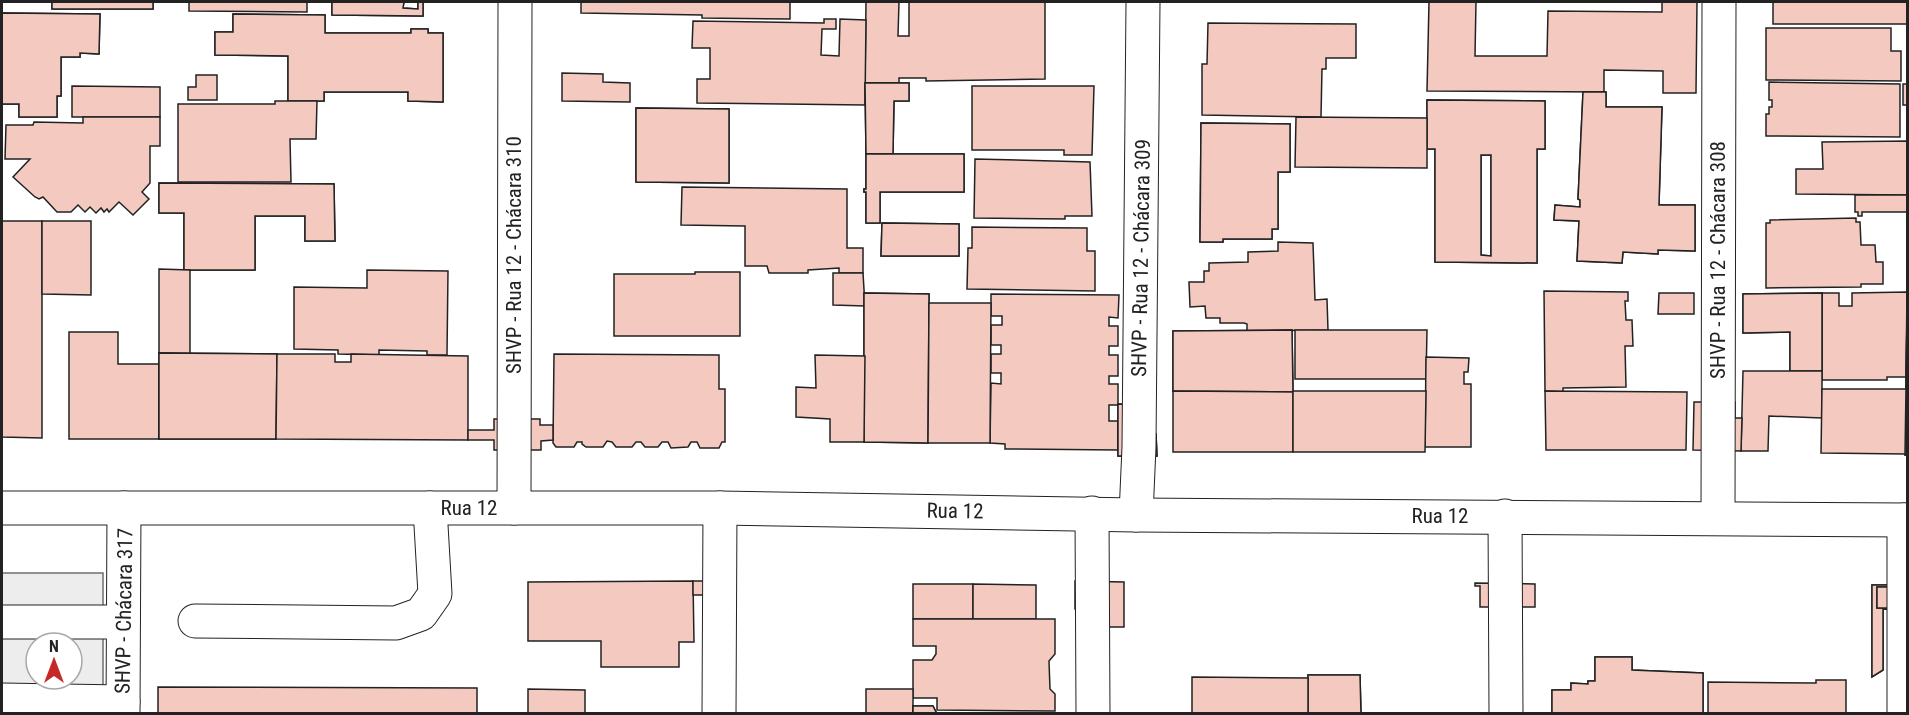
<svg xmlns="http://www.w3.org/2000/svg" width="1909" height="715" font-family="'Roboto Condensed',sans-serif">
	<rect width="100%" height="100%" fill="#fff"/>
	<path fill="#ededed" stroke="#6f6f6f" stroke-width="1.5" fill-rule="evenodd" d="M2,573h101v140h-101zM36,643h36v36h-36z"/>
	<g fill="#f3c9c0" stroke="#222" stroke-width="1.5" fill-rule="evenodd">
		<rect x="52" y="2" width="101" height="7"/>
		<rect x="52" y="2" width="101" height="7"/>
		<polygon points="189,2 307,2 307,12 189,11"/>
		<polygon points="332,2 404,2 403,8 418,9 418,2 423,2 423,16 332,15"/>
		<polygon points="332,2 404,2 403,8 418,9 418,2 423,2 423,16 332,15"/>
		<polygon points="581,2 790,2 790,19 702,18 702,15 581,13"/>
		<polygon points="866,2 899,2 898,36 909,36 909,2 1045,2 1045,79 926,81 926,78 899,78 899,83 865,83"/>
		<polygon points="1429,2 1476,2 1475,56 1547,56 1548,11 1662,12 1662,2 1697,2 1696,93 1663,93 1663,71 1604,70 1604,92 1427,91"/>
		<rect x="1773" y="2" width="135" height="22"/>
		<polygon points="2,13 100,14 99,54 80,53 80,57 61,57 61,96 57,96 57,117 19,117 19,104 2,104"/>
		<polygon points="2,13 100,14 99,54 80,53 80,57 61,57 61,96 57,96 57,117 19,117 19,104 2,104"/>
		<polygon points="233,14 325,15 325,33 411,33 411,29 428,29 428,33 443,33 443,102 408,101 408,92 324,92 324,101 288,101 288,56 215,55 215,32 233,32"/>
		<polygon points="233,14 325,15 325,33 411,33 411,29 428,29 428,33 443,33 443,102 408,101 408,92 324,92 324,101 288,101 288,56 215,55 215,32 233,32"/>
		<polygon points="824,19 836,19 836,29 822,29 821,55 839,56 840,19 866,20 865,105 697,103 697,79 710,79 710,48 692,48 693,21 824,23"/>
		<polygon points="1208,23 1356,24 1356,58 1326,58 1326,69 1322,69 1321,117 1202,115 1202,64 1207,64"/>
		<polygon points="1766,28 1891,28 1891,51 1901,51 1901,81 1766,80"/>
		<polygon points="562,73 603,74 603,82 630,83 630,102 562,101"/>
		<polygon points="196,75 217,75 217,100 188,100 188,87 196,87"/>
		<polygon points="1769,82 1900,84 1900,137 1766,136 1766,114 1769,114 1769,107 1772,107 1772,100 1769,100"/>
		<polygon points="865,83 909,83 909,101 894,101 893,154 866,154"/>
		<polygon points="865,83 909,83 909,101 894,101 893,154 866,154"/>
		<rect x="1903" y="84" width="5" height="21"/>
		<polygon points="72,86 160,87 160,117 72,117"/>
		<polygon points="972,86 1094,86 1092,155 1064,155 1064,150 972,150"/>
		<polygon points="1583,92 1606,92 1606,107 1662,107 1659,205 1695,205 1695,251 1658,250 1658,254 1623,252 1622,263 1577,261 1579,221 1554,220 1555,205 1580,207 1580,200 1578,199"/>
		<polygon points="1583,92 1606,92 1606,107 1662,107 1659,205 1695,205 1695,251 1658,250 1658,254 1623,252 1622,263 1577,261 1579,221 1554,220 1555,205 1580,207 1580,200 1578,199"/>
		<path d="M1427,100l118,1v48h-8v114l-102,-1v-113h-8zM1481,155h10v101l-10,-1z"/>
		<path d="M1427,100l118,1v48h-8v114l-102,-1v-113h-8zM1481,155h10v101l-10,-1z"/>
		<polygon points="275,101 317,101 316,139 290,139 291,182 178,182 178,104 275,104"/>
		<polygon points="636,108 729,109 729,183 636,182"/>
		<polygon points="636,108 729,109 729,183 636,182"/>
		<polygon points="83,117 160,117 160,146 150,146 150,183 142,192 149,199 133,215 119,202 109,212 107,209 104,212 101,208 96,213 90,207 85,212 78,205 71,212 57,212 43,197 39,199 35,197 13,177 30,159 5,159 6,125 33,125 34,122 83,123"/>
		<polygon points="1296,117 1427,118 1427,168 1295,167"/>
		<polygon points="1201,123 1290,124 1290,172 1278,172 1278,229 1272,229 1272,239 1223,239 1223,242 1200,242"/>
		<polygon points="1201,123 1290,124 1290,172 1278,172 1278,229 1272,229 1272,239 1223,239 1223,242 1200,242"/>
		<polygon points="1908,141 1908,195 1796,194 1796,169 1823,169 1822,142"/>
		<polygon points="866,154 964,154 964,192 880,192 880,223 866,223 866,192 864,192 864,189 866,189"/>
		<polygon points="866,154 964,154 964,192 880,192 880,223 866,223 866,192 864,192 864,189 866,189"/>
		<polygon points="975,159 1090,162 1092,216 1065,216 1065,219 974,218"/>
		<polygon points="159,183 334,184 335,241 305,241 305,216 255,216 255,270 184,270 184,213 159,213"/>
		<polygon points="159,183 334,184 335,241 305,241 305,216 255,216 255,270 184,270 184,213 159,213"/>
		<polygon points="682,187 847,189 847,248 863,248 863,273 839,273 839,268 808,270 808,273 769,273 767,266 745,266 745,226 681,225"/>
		<polygon points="1855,195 1908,195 1908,212 1862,212 1862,216 1858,216 1858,212 1855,212"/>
		<polygon points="1856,218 1856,222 1860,222 1861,245 1875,245 1876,262 1883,262 1883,284 1861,284 1861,287 1766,288 1766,223 1770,223 1770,220"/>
		<polygon points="2,221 42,221 42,438 2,437"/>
		<polygon points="42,221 91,221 91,295 42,294"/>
		<polygon points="882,223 959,224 959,256 881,256"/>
		<polygon points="882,223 959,224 959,256 881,256"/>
		<polygon points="972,227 1087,228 1087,251 1095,251 1095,291 967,289 968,248 972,248"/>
		<polygon points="1278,242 1313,243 1315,300 1327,299 1328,330 1247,331 1247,324 1244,323 1220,323 1220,318 1206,318 1205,306 1190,307 1189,282 1204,282 1204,271 1209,271 1209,263 1248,262 1248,252 1278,251"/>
		<polygon points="159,269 190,270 190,354 159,353"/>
		<polygon points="367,270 448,271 447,355 427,355 427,351 379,350 379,355 338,354 338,350 294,349 294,287 367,288"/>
		<polygon points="695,272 740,272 740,336 614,336 614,274 695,274"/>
		<polygon points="833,273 863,273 865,306 833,305"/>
		<polygon points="1544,291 1628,292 1628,301 1625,301 1626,320 1632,320 1633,346 1625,346 1626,387 1563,388 1563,392 1545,391"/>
		<polygon points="1907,292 1906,377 1887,377 1887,380 1822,380 1822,293 1839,293 1839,306 1852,306 1852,293"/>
		<polygon points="864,293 929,294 928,443 864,442"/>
		<polygon points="864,293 929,294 928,443 864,442"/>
		<polygon points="1659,293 1694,293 1694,314 1658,314"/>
		<polygon points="1822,293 1822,371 1790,371 1790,332 1743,333 1743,294"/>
		<polygon points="1822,293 1822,371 1790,371 1790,332 1743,333 1743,294"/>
		<polygon points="991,294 1119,295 1118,318 1109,317 1109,326 1118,326 1118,346 1109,346 1109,355 1118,355 1118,376 1109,376 1109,384 1118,384 1118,405 1109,405 1109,421 1118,421 1118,450 1005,449 1005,444 990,443 991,383 1001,384 1001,373 991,373 991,354 1001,354 1001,345 991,345 991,325 1002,325 1002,316 991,316"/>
		<polygon points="929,303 991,303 990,443 928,443"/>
		<polygon points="1907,318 1908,455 1905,455 1906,377"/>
		<polygon points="1907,318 1908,455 1905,455 1906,377"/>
		<polygon points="1292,330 1293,392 1173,391 1173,331"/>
		<polygon points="1292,330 1293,392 1173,391 1173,331"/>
		<polygon points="1295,330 1427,330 1426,379 1295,379"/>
		<polygon points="69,332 118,332 118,364 159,364 159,439 69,439"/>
		<polygon points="159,353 277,354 276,439 159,439"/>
		<polygon points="159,353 277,354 276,439 159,439"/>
		<polygon points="277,354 335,354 335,362 351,362 351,354 468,356 468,440 276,439"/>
		<polygon points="554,354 719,355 719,389 725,389 725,442 722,442 719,448 700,448 697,442 691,442 688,447 671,448 668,442 662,442 658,447 645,447 641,442 636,442 632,447 616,447 612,442 607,441 603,447 586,447 582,444 582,442 577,442 574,447 556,447 553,443"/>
		<polygon points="815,355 865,356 864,442 830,442 830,419 796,417 796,387 816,388"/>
		<polygon points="1426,357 1469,358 1468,372 1464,372 1464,384 1471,384 1471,447 1425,447"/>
		<polygon points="1743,371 1822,371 1822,418 1769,416 1768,451 1741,451"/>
		<polygon points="1822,389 1906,389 1905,454 1821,453"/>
		<polygon points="1173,391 1293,392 1293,452 1173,452"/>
		<polygon points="1293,391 1426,391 1425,452 1293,452"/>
		<polygon points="1545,391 1687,392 1686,450 1546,450"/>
		<polygon points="1694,402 1735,402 1735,418 1742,418 1741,451 1693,450"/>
		<polygon points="1118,404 1136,405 1136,434 1156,434 1157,456 1118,456"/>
		<polygon points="1118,404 1136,405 1136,434 1156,434 1157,456 1118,456"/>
		<polygon points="494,419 540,419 540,425 553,425 553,440 541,441 541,450 494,450 494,440 468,440 468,430 494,430"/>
		<polygon points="693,581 694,642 679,642 679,667 601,667 601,641 528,641 528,582"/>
		<rect x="693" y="581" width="26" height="14"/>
		<polygon points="1075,581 1124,582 1124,627 1100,627 1101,608 1075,609"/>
		<polygon points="1475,583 1535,584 1535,607 1480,607 1480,586 1475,586"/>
		<rect x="913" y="584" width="60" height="35"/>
		<polygon points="973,584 1036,585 1036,619 973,619"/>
		<polygon points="1872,585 1908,585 1908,610 1883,609 1883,670 1872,677"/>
		<polygon points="1872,585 1908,585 1908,610 1883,609 1883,670 1872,677"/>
		<polygon points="1877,587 1888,587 1891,608 1877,608"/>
		<polygon points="1877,587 1888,587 1891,608 1877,608"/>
		<polygon points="913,619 1055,619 1055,654 1049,661 1050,689 1055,694 1055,711 937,710 937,698 913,698 913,660 932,660 936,654 936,646 913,646"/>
		<polygon points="1595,657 1632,657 1632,670 1703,673 1703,714 1552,714 1552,690 1571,690 1571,683 1588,684 1588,681 1595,681"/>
		<polygon points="1595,657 1632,657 1632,670 1703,673 1703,714 1552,714 1552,690 1571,690 1571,683 1588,684 1588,681 1595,681"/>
		<polygon points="1308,675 1360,675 1361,714 1308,714"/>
		<polygon points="1308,675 1360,675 1361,714 1308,714"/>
		<polygon points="1192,677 1308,678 1308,714 1192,714"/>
		<polygon points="1816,680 1846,680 1846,714 1708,714 1708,682 1816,683"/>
		<polygon points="158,687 477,688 477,714 158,714"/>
		<polygon points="528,689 585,690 585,714 528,714"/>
		<rect x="866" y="689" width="47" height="25"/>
		<polygon points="913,706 933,706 937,714 913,714"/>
		<polygon points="913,706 933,706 937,714 913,714"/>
	</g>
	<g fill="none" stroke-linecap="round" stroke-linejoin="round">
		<defs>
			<g id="minor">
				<polyline points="2,508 720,508 1136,515 1908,520"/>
				<polyline points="514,508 515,2"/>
				<polyline points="1092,513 1093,714"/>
				<polyline points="1136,515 1139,447 1143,2"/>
				<polyline points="1505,516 1506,714"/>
				<polyline points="1718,518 1719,2"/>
				<polyline points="195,621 396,623 421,614 435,594 430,508"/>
				<polyline points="2,622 123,622"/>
				<polyline points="2,700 123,702"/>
				<polyline points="123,714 124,508"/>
				<polyline points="719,714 720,508"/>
				<polyline points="1904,714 1904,520"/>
			</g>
		</defs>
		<use href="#minor" stroke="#222" stroke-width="35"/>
		<use href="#minor" stroke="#fff" stroke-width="33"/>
	</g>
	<g text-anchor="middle" stroke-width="4.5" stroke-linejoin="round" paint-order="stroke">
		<g font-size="21" fill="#222" stroke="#fff">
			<text transform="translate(514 255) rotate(-90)" y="7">SHVP - Rua 12 - Chácara 310</text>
			<text transform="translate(1141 258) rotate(-89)" y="7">SHVP - Rua 12 - Chácara 309</text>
			<text transform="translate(1718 260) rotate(-90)" y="7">SHVP - Rua 12 - Chácara 308</text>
			<text x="469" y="515">Rua 12</text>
			<text transform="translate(955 511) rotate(1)" y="7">Rua 12</text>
			<text x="1440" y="523">Rua 12</text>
			<text transform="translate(124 611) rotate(-89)" y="7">SHVP - Chácara 317</text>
		</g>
	</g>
	<rect width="1909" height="715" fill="none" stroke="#222222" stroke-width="6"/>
	<g transform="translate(54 661)"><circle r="28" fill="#ffffff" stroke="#a7a7a7" stroke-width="1.5"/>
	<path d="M0-4.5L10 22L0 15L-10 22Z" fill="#c62828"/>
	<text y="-9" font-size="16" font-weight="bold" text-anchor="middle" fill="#222222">N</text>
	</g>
</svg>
